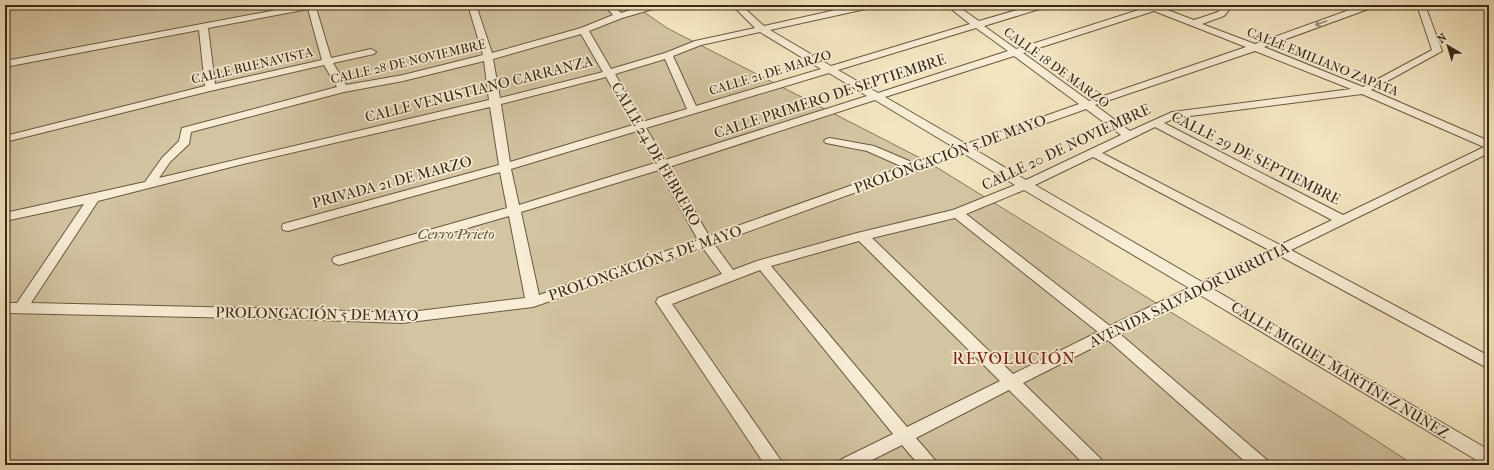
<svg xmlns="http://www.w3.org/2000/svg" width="1494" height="470" font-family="'IM FELL French Canon',serif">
	<rect width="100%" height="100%" fill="#f2e4bf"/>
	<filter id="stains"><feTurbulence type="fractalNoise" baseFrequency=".005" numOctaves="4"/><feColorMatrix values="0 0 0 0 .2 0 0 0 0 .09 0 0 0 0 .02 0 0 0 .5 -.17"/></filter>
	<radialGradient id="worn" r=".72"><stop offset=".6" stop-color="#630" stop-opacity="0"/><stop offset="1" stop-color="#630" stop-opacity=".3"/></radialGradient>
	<polygon fill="#d3c4a2" stroke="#87765c" points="5,5 634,5 667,28 928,162 1334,413 1414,465 5,465"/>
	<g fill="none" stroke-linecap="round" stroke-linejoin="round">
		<defs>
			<path id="street" d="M303,5h18l-5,3 15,50 40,-9 5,3 -2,2 -41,9 13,22 57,-10 80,-20 -15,-50h8l16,48 89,-25 32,-13 -9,-10h9l8,8 26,-8h14l-1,2 -38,11 -33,13 22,38 54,-16 30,-12 60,-13 -23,-23h9l23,21 94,-21h16l-4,3 -100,22 61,36 139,-42 -24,-19h10l23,16 55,-16h13l-1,2 -62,19 32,23 129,-41 -3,-3h12l40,15 24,-8 2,-2 -1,-5h8l2,5 -5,6 -22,8 53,20 108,-39h12l-1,2 -110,40 99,40 69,-37 -15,-45h8l17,46 -71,39 118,51v12l-198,97 198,106v13l-209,-113 -67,33 276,161v15l-6,-1 -283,-169 -80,39 147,126 3,5h-21l-141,-125 -85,43 79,77 3,5h-20l-76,-75 -93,48 19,22 3,5h-19l-17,-20 -40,20h-25l3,-5 53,-26 -133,-164 -88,34 112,161h-19l-109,-163 2,-4 64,-24 -19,-26 -170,59 -131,16 -109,-4 -288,-6v-10h12l67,-99 -79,17v-8l140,-31 17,-24 17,-17 3,-13 155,-41 -13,-22 -114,26 -205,51v-6l200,-50 -6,-56 -194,37v-6zM308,9l14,51 -107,24 -7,-56zM1154,11l92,36 -157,54 -66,-48zM976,28l32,23 -130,42 -40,-23zM760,32l61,37 -125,37 -23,-50 28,-11zM581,34l22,38 -103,26 -7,-39zM1255,51l96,38 -179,23 -42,19 -35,-26zM1014,56l65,48 -113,40 -81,-47zM665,59l22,50 -45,13 -27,-48zM484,61l5,39 -330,78 11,-16 19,-18 2,-12 153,-40 59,-11zM829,73l38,23 -202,64 -19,-32zM606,77l27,48 -123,37 -9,-58zM1362,94l122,53 -141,68 -179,-92 11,-5zM875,100l80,48 -41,15 -40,-17 -44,-8 -4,1 -2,2 2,2 41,8 36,16 -194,69 -40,-69zM490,107l9,58 -216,59 -1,3 1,3 5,1 212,-59 7,36 -173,49 -2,3 2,3 5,2 170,-49 16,82 -123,15 -109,-4 -262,-6 67,-102 145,-37zM1086,109l35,26 -95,45 -52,-31zM1155,127l177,93 -52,25 -178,-92zM637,131l18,32 -136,42 -8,-36zM963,153l52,32 -62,25 -96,23 -100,28 -24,9 -19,-26zM1093,157l176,93 -67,32 -167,-97zM659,170l39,70 -159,55 -18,-83zM1024,190l165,98 -79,38 -144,-112zM955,218l143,114 -85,42 -141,-136zM859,241l141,140 -93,46 -136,-161z"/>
		</defs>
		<use href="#street" stroke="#695840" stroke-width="2"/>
		<use href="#street" fill="#f7edd5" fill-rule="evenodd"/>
	</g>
	<defs><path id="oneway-shaft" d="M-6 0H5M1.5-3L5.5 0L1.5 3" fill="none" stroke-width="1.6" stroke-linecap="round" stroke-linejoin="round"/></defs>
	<use stroke="#998b76" href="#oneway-shaft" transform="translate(1321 23) rotate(160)"/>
	<g text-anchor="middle" stroke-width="3.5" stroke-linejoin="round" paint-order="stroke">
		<g font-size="13" fill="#3b2916" stroke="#f7edd5">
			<text transform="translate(408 61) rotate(-13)" y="5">CALLE 28 DE NOVIEMBRE</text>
			<text transform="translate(1323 61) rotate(22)" y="5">CALLE EMILIANO ZAPATA</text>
			<text transform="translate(252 65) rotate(-13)" y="5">CALLE BUENAVISTA</text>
			<text transform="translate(1057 67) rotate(36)" y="5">CALLE 18 DE MARZO</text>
			<text transform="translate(770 72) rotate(-17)" y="5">CALLE 21 DE MARZO</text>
		</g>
		<g font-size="15" fill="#3b2916" stroke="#f7edd5">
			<text transform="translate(479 89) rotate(-14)" y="5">CALLE VENUSTIANO CARRANZA</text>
			<text transform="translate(830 96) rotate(-18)" y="5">CALLE PRIMERO DE SEPTIEMBRE</text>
			<text transform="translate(1066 147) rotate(-25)" y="5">CALLE 20 DE NOVIEMBRE</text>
			<text transform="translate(656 154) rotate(60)" y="5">CALLE 24 DE FEBRERO</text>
			<text transform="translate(950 154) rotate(-20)" y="5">PROLONGACIÓN 5 DE MAYO</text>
			<text transform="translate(1256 158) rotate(27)" y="5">CALLE 29 DE SEPTIEMBRE</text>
			<text transform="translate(392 182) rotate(-15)" y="5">PRIVADA 21 DE MARZO</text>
			<text transform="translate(645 263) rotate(-19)" y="5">PROLONGACIÓN 5 DE MAYO</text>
			<text transform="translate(1189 295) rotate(-26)" y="5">AVENIDA SALVADOR URRUTIA</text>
			<text transform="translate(317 314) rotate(1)" y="5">PROLONGACIÓN 5 DE MAYO</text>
			<text transform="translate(1340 370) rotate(31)" y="5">CALLE MIGUEL MARTÍNEZ NÚÑEZ</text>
		</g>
		<g font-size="15" font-style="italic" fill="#615039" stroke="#f7edd5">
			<text x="456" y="239">Cerro Prieto</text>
		</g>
		<g font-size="17" letter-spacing="1" fill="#7a1f14" stroke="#f7edd5">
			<text x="1014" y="364">REVOLUCIÓN</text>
		</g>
	</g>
	<rect width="1494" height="470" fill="none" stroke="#f2e4bf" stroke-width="20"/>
	<rect x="6" y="6" width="1482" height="458" fill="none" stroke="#3b2916" stroke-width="2"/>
	<rect x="10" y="10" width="1474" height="450" fill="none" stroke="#3b2916"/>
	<g transform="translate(1448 46) rotate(322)" stroke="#f7edd5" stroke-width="3" paint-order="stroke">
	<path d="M0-3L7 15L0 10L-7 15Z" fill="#3b2916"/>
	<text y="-6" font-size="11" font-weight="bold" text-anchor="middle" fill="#3b2916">N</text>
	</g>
	<rect width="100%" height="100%" filter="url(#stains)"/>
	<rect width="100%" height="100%" fill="url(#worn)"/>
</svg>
